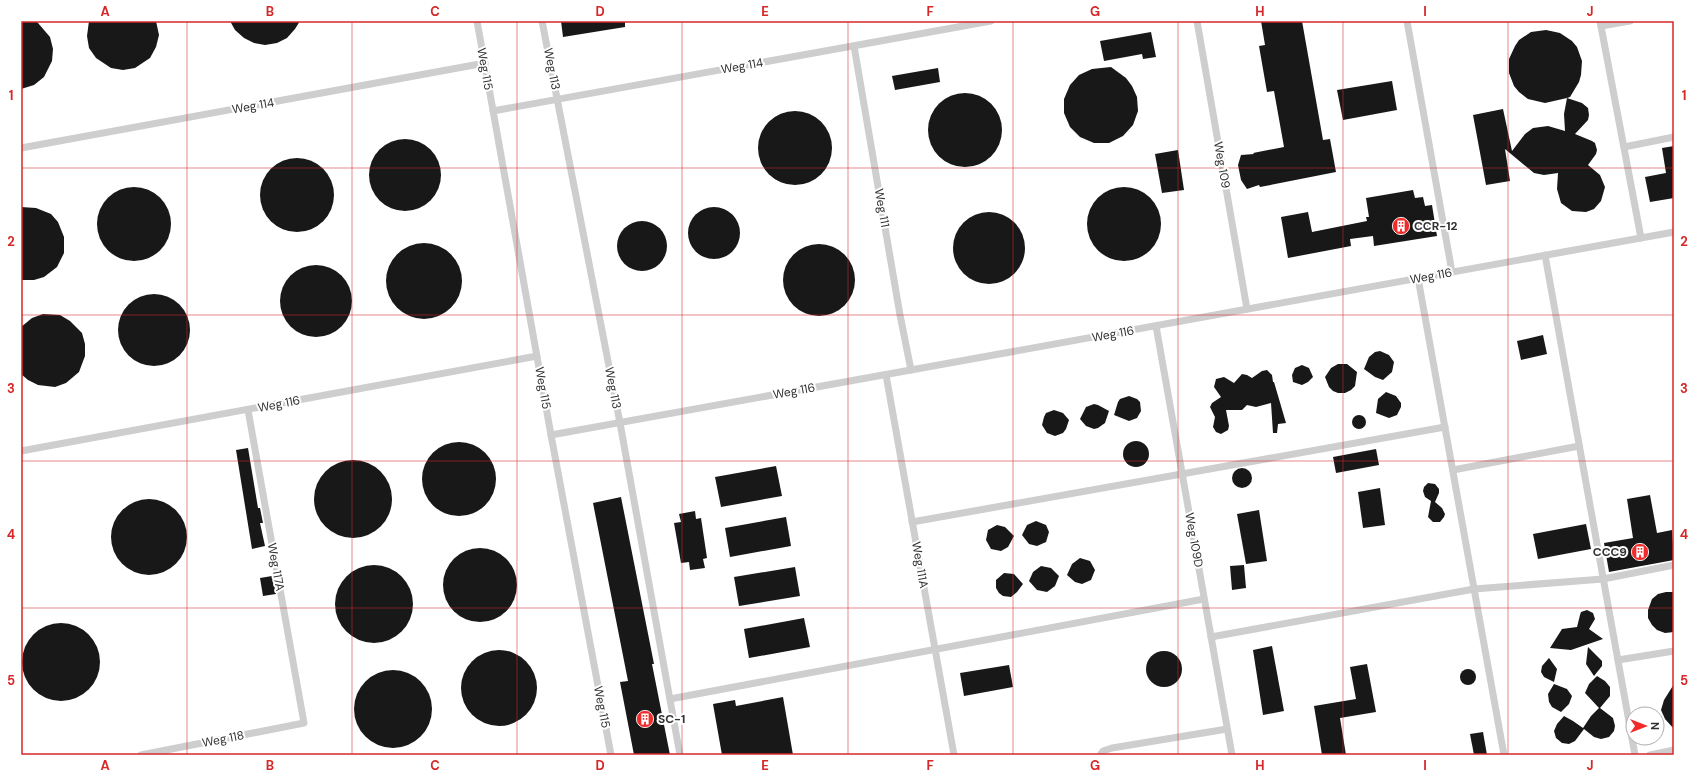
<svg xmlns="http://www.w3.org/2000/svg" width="1695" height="776" font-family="'DM Sans',sans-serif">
	<rect width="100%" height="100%" fill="#fff"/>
	<g fill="#181818">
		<polygon points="21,21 36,21 38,23 50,37 53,49 52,61 44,77 34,85 21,89"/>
		<polygon points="89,21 156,21 159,35 156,47 150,58 135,68 123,70 111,68 96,58 89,48 87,36"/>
		<polygon points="230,21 300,21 295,29 287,38 277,43 265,45 254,43 244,38 235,30"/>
		<polygon points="561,21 625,21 625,27 563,37"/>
		<polygon points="1261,21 1302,21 1323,140 1330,139 1336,172 1260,187 1259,185 1247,189 1241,180 1238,165 1241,155 1254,154 1253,153 1284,147 1274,91 1267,92 1259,46 1265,45"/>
		<polygon points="1546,30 1560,33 1572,41 1577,47 1582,61 1581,75 1579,82 1570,97 1567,98 1582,103 1588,108 1589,115 1588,120 1575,134 1592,141 1595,143 1597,150 1596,154 1588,165 1600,175 1605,187 1601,201 1594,209 1586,212 1572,211 1561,203 1557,189 1558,173 1544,175 1534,173 1505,149 1510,181 1486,185 1473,115 1503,109 1512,151 1525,134 1533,128 1548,126 1565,131 1564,114 1567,98 1545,103 1528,99 1519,92 1514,86 1509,73 1509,59 1515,46 1519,40 1531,32"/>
		<polygon points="1151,32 1156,57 1143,59 1142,54 1104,61 1100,41"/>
		<polygon points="1111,67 1126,78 1132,86 1137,97 1138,111 1133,125 1123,136 1109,143 1094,143 1080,137 1070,127 1064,113 1064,99 1070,85 1079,75 1092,69"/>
		<polygon points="938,68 940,82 895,90 892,76"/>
		<polygon points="1392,81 1397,110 1343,120 1337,90"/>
		<circle cx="965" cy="130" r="37"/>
		<circle cx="795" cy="148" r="37"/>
		<circle cx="405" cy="175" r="36"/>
		<polygon points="1674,146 1674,198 1650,202 1645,177 1666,173 1662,148"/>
		<polygon points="1178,150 1184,190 1162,193 1155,154"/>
		<circle cx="297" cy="195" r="37"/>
		<circle cx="134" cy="224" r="37"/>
		<circle cx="1124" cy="224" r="37"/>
		<polygon points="1413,190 1415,198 1423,197 1425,206 1432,205 1437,236 1374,246 1373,236 1350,239 1351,246 1288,258 1281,217 1308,212 1312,232 1367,221 1366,217 1369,217 1366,198"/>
		<circle cx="714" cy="233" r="26"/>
		<polygon points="21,207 36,208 51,214 58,222 64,237 64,253 57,267 44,277 34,280 21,280"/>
		<circle cx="989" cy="248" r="36"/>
		<circle cx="642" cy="246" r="25"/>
		<circle cx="424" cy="281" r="38"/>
		<circle cx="819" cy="280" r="36"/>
		<circle cx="316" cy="301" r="36"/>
		<circle cx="154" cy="330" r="36"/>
		<polygon points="43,314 60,315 70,321 82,333 85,344 85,356 79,372 66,383 55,387 38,385 28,380 21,374 21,327 32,318"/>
		<polygon points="1543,335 1547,354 1521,360 1517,341"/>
		<polygon points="1380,351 1389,355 1394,362 1392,372 1383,380 1375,377 1364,369 1369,357 1375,352"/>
		<polygon points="1338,364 1347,364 1357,372 1355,386 1351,390 1345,393 1338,393 1333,391 1329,387 1325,377 1331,368"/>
		<polygon points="1302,365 1309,368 1313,377 1308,382 1302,385 1293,382 1292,375 1295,368"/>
		<polygon points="1267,370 1272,375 1273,382 1274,382 1286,423 1278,424 1277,433 1273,433 1271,403 1256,407 1247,405 1242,410 1226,410 1229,426 1228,430 1221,434 1216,432 1213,427 1215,417 1210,407 1212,403 1221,397 1214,387 1216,379 1224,377 1234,383 1242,374 1247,375 1252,378 1262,371"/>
		<polygon points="1386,392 1396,396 1401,403 1401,407 1397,415 1389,418 1376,413 1378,399"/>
		<polygon points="1129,396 1137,399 1140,402 1141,411 1137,418 1129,421 1114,415 1118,402 1120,399"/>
		<polygon points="1094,404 1098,405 1109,411 1105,423 1098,428 1094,429 1086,426 1080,419 1086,407"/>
		<polygon points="1054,410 1063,413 1069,420 1066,429 1063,433 1055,436 1047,433 1042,425 1044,417 1046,413"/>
		<circle cx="1359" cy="422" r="7"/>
		<circle cx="1136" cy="454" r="13"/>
		<circle cx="459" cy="479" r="37"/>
		<polygon points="248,448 258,508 260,508 263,523 260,523 265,546 252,549 236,450"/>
		<polygon points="1376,449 1379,465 1336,473 1333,457"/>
		<circle cx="353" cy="499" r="39"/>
		<polygon points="776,466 782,496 721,507 715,477"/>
		<circle cx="1242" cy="478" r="10"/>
		<polygon points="1428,483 1435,484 1439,489 1439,493 1435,502 1442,508 1445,514 1444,517 1440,522 1433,522 1428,517 1431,501 1425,497 1423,491 1424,487"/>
		<polygon points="1380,488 1385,525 1363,528 1358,492"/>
		<polygon points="1650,495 1657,533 1672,530 1674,560 1609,572 1604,543 1633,538 1627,499"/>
		<polygon points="621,497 654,664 652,664 670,755 634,755 620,682 628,681 593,503"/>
		<circle cx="149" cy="537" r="38"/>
		<polygon points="1259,510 1267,561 1246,564 1237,514"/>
		<polygon points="695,511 696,519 701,518 707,558 703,559 705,568 690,570 689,562 681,563 674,523 681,522 679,514"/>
		<polygon points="786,517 791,546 730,557 725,528"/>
		<polygon points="1036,521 1046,525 1049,532 1046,542 1037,546 1029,544 1022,535 1027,525"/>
		<polygon points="1586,524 1591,549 1538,559 1533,534"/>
		<polygon points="997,525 1005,527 1014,536 1008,547 1001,551 991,549 986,540 988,530"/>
		<circle cx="480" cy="585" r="37"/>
		<polygon points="1080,558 1090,561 1095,570 1091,580 1082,584 1075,582 1067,575 1072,564"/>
		<polygon points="1244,565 1246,588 1232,590 1230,566"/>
		<circle cx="374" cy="604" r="39"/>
		<polygon points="1041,566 1051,568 1059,576 1055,586 1047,592 1037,590 1029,581 1033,572"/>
		<polygon points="795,567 800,596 739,606 734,577"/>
		<polygon points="1004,573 1014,574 1023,584 1017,592 1011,597 1003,596 999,593 996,588 996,580"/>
		<polygon points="272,576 276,594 263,596 260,578"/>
		<polygon points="1666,592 1674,592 1674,632 1665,633 1657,630 1652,625 1648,618 1648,610 1652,599 1658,594"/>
		<polygon points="1587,610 1593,613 1595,619 1589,629 1603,639 1571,650 1550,648 1562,629 1577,627 1580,615 1581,612"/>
		<polygon points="804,618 810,647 749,658 744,629"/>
		<circle cx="61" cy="662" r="39"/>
		<polygon points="1272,646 1284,711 1263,715 1253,650"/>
		<polygon points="1588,647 1602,661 1602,666 1594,676 1586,664"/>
		<circle cx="499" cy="688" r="38"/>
		<circle cx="1164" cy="669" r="18"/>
		<polygon points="1549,658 1557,669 1554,682 1544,677 1541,672 1542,666"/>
		<polygon points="1367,664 1376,712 1340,718 1346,755 1322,755 1314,706 1356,699 1350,667"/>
		<polygon points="1009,665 1013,687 964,696 960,673"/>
		<circle cx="1468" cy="677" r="8"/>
		<circle cx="393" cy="709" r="39"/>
		<polygon points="1597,676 1605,681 1610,687 1610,696 1600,708 1613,718 1615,726 1614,731 1609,737 1601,739 1594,737 1584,729 1575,741 1569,744 1562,743 1556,738 1554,731 1557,724 1564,716 1573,721 1583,728 1591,716 1599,708 1585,693 1589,684"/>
		<polygon points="1554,684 1567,689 1572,696 1569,704 1561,712 1552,707 1549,702 1548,694"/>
		<polygon points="1674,684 1674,729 1665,719 1661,710 1664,700"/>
		<polygon points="783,697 793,755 722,755 713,704 735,700 736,706"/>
		<polygon points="1483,732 1487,755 1474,755 1470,734"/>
	</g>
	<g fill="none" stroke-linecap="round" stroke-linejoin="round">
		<g stroke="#cecece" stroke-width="7">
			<polyline points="477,21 551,435 611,755"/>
			<polyline points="542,21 620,423 680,755"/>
			<polyline points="1197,21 1247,309"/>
			<polyline points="1407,21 1452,272"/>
			<polyline points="1600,21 1641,238"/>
			<polyline points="1601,26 1630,21"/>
			<polyline points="854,46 900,315 911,370"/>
			<polyline points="493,111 991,21"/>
			<polyline points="1624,147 1674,137"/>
			<polyline points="21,148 485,63"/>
			<polyline points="1545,255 1635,755"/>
			<polyline points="1418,278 1504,755"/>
			<polyline points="1156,326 1232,755"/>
			<polyline points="886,375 954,755"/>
			<polyline points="551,435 1674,232"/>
			<polyline points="21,451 537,356"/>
			<polyline points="1453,470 1579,446"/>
			<polyline points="912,522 1445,427"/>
			<polyline points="1211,637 1474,589 1603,579 1674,565"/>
			<polyline points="1618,660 1674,651"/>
			<polyline points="670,699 1204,599"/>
			<polyline points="141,755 304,723 248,410"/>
			<polyline points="1100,755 1103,751 1112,748 1227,729"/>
			<polyline points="1650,755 1674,750"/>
		</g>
	</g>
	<path fill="none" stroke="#d62828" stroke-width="1" stroke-opacity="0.55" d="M187,21v734M352,21v734M517,21v734M682,21v734M848,21v734M1013,21v734M1178,21v734M1343,21v734M1508,21v734M21,168h1653M21,315h1653M21,461h1653M21,608h1653"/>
	<defs>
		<symbol id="building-disc" viewBox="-11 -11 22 22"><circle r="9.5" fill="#f12b2a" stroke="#fff"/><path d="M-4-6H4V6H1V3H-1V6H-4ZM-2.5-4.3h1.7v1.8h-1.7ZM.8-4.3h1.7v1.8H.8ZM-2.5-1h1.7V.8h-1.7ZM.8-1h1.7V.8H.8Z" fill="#fff"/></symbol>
	</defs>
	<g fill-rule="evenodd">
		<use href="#building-disc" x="1391" y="216" width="20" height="20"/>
		<use href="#building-disc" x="1630" y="542" width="20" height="20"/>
		<use href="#building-disc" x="635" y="709" width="20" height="20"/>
	</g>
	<g text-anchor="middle" stroke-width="4" stroke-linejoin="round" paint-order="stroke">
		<g font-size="12" fill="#313131" stroke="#fff">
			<text transform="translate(742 66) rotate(-10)" y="4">Weg 114</text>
			<text transform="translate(485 69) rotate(80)" y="4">Weg 115</text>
			<text transform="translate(552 69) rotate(79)" y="4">Weg 113</text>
			<text transform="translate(253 106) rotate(-10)" y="4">Weg 114</text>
			<text transform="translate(1222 165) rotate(80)" y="4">Weg 109</text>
			<text transform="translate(882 208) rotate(80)" y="4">Weg 111</text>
			<text transform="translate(1431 276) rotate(-10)" y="4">Weg 116</text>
			<text transform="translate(1113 334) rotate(-10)" y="4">Weg 116</text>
			<text transform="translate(543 388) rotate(80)" y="4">Weg 115</text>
			<text transform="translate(613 388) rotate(79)" y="4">Weg 113</text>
			<text transform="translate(794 391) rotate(-10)" y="4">Weg 116</text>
			<text transform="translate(279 404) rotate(-11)" y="4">Weg 116</text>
			<text transform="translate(1194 540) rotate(80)" y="4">Weg 109D</text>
			<text transform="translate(920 565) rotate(80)" y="4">Weg 111A</text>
			<text transform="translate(276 567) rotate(80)" y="4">Weg 117A</text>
			<text transform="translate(602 707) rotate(79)" y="4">Weg 115</text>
			<text transform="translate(223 739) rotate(-11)" y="4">Weg 118</text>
		</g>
		<g font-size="12" font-weight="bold" fill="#313131" stroke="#fff" text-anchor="start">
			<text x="1414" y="230">CCR-12</text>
			<text x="1627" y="556" text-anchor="end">CCC9</text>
			<text x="658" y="723">SC-1</text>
		</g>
	</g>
	<rect width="1695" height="776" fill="none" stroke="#ffffff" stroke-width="44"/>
	<g transform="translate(1645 726) rotate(90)"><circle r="19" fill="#ffffff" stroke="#adadad"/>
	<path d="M0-3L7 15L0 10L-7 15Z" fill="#f12b2a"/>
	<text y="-6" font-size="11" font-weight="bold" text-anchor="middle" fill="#313131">N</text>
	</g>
	<rect x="22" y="22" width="1651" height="732" fill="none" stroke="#d62828" stroke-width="1.5"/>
	<g font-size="13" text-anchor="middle" font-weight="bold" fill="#d62828">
		<text x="105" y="16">A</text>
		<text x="270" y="16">B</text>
		<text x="435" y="16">C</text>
		<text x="600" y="16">D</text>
		<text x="765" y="16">E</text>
		<text x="930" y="16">F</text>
		<text x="1095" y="16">G</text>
		<text x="1260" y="16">H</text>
		<text x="1425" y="16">I</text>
		<text x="1590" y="16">J</text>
		<text x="11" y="100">1</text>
		<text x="1684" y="100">1</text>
		<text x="11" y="246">2</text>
		<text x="1684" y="246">2</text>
		<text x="11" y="393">3</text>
		<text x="1684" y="393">3</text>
		<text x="11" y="539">4</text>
		<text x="1684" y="539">4</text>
		<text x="11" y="685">5</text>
		<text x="1684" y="685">5</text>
		<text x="105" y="770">A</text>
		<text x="270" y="770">B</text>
		<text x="435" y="770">C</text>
		<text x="600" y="770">D</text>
		<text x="765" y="770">E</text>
		<text x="930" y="770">F</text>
		<text x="1095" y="770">G</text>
		<text x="1260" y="770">H</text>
		<text x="1425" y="770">I</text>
		<text x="1590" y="770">J</text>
	</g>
</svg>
